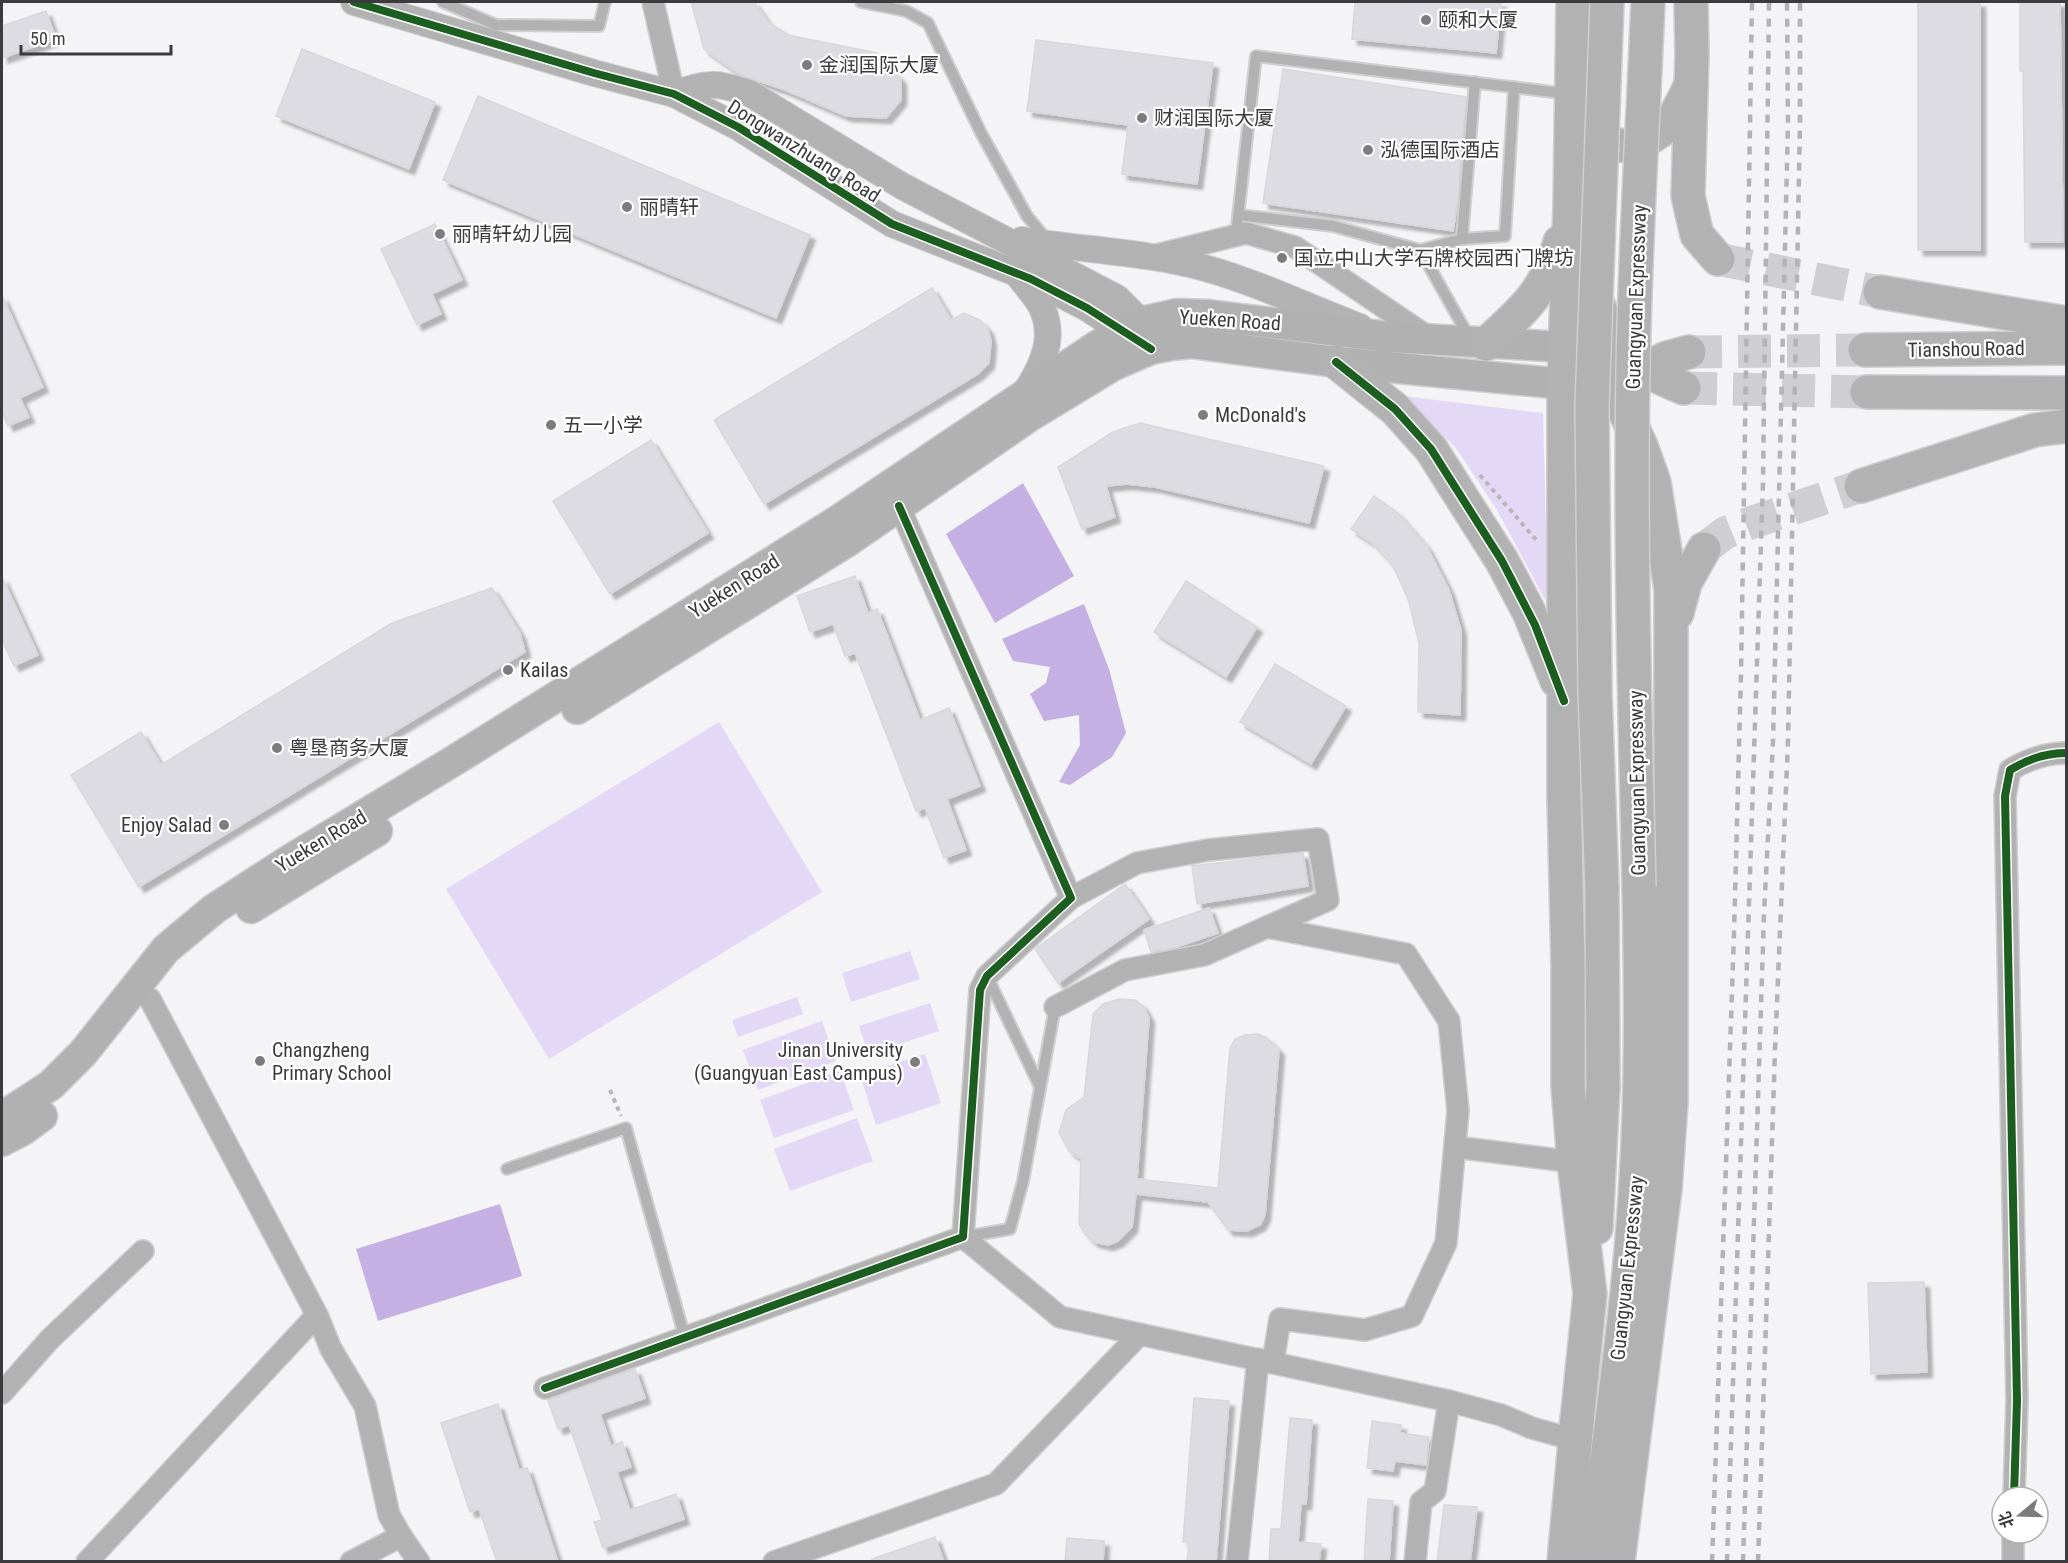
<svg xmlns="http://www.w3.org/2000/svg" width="2068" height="1563" font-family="'Roboto Condensed','Noto Sans SC',sans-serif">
	<defs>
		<filter id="shadow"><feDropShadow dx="5.5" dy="5.5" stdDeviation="1.5" flood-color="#0004"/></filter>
	</defs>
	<rect width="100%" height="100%" fill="#f4f3f5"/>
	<g fill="#e4d8f7">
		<polygon points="1403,396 1543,413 1548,605 1497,510 1456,448"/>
		<polygon points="719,722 822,892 549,1059 446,889"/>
		<polygon points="910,951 920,979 851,1002 842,973"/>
		<polygon points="797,997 803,1014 738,1037 732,1020"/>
		<polygon points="930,1003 939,1031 868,1054 859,1026"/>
		<polygon points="822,1021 836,1061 758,1090 743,1050"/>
		<polygon points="925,1054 941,1103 876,1125 860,1075"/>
		<polygon points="840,1071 854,1110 774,1138 760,1100"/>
		<polygon points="857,1118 873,1161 790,1191 774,1149"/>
	</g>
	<g fill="#c5b0e4">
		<polygon points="1023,483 1074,576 995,623 946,534"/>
		<polygon points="1084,604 1109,669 1126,733 1112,757 1070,785 1059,782 1080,745 1079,715 1044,721 1030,694 1046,683 1050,667 1013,661 1002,639"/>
		<polygon points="500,1204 522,1276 378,1321 356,1249"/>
	</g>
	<g fill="#dedce3" stroke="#d8d8da" stroke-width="1.5" filter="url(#shadow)">
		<polygon points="691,2 754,2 768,22 788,35 877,53 901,79 901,100 886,118 846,116 785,90 741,75 704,49"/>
		<polygon points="1355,2 1501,2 1496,53 1352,39"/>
		<rect x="1918" y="2" width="62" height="248"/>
		<polygon points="2020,2 2060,2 2063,242 2025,242 2023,71 2020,71"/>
		<polygon points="46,11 56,39 2,58 2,26"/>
		<polygon points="1036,40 1213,63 1197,184 1122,174 1128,125 1027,111"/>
		<polygon points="302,49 435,102 409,169 276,116"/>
		<polygon points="1283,69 1466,97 1458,199 1453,231 1263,203"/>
		<polygon points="478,96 810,235 776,318 443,180"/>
		<polygon points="435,224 462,280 432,294 441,314 417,325 381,249"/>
		<polygon points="932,288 951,320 964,313 980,320 988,329 991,341 989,363 978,374 764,504 714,420"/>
		<polygon points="2,295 43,387 20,398 29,417 8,426 2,411"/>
		<polygon points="1140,423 1324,466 1309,523 1155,487 1127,484 1106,486 1115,517 1082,529 1058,467 1113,432"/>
		<polygon points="651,440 708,533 610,594 553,501"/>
		<polygon points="1374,496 1398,513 1427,547 1449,590 1461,630 1460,715 1418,712 1419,643 1408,599 1393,566 1372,543 1351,529"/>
		<polygon points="855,576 868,613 877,609 920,720 949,708 980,786 947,799 966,850 944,858 925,808 916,811 855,653 845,656 833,624 810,632 797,596"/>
		<polygon points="2,577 38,655 14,666 2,640"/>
		<polygon points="1186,581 1257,627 1226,677 1154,632"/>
		<polygon points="492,588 520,633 525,652 139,887 71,775 141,732 161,765 392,623"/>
		<polygon points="1275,664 1346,706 1311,764 1240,722"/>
		<polygon points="1303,853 1308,886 1197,904 1192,866"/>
		<polygon points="1125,884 1149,919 1058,983 1035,949"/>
		<polygon points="1209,908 1218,933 1177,947 1151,952 1144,930"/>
		<polygon points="1119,999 1135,1000 1143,1006 1149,1018 1137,1179 1218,1188 1230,1048 1235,1039 1245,1035 1258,1034 1267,1038 1279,1050 1265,1215 1260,1225 1247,1231 1228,1230 1208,1202 1136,1194 1132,1227 1118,1241 1108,1245 1094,1242 1085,1234 1079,1224 1081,1159 1069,1151 1059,1133 1066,1110 1084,1097 1093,1014 1103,1004"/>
		<polygon points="1924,1282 1927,1372 1871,1374 1868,1283"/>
		<polygon points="635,1369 645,1398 600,1414 611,1446 622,1442 631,1467 617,1472 630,1510 676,1494 684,1519 603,1548 594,1522 602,1520 569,1425 558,1429 548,1400"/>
		<polygon points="1194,1398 1229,1401 1216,1562 1187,1562 1189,1542 1183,1542"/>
		<polygon points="498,1404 519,1470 527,1468 558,1562 497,1562 479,1509 470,1512 441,1423"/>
		<polygon points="1290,1418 1312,1420 1306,1504 1301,1504 1298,1542 1321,1544 1319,1562 1269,1562 1271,1529 1281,1529"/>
		<polygon points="1372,1421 1401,1425 1400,1433 1429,1437 1426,1465 1395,1461 1393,1471 1367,1468"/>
		<polygon points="1368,1499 1393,1501 1389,1562 1364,1562"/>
		<polygon points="1444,1505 1477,1507 1470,1562 1437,1562"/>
		<polygon points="935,1537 944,1562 872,1562 872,1559"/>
		<polygon points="1067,1538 1104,1541 1103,1562 1065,1562"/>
	</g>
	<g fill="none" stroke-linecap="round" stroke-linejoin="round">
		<g stroke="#cfced0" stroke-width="33" stroke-dasharray="33 16" stroke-linecap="butt">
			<polyline points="1718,259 1880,292"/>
			<polyline points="1689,352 1865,350"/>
			<polyline points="1684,388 1867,392"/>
			<polyline points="1704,549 1725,533 1750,523 1861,486"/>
		</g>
		<defs>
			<g id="service">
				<polyline points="443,2 496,25 599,26 605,2"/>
				<polyline points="861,2 906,11 928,23 981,133 1027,216 1047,240"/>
				<polyline points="1239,215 1333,226 1420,250 1469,337"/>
				<polyline points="1236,235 1256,56 1569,94"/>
				<polyline points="1462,239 1505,236 1514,87"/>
				<polyline points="1420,250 1462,239 1475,82"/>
				<polyline points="987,976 1040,1087"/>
				<polyline points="507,1169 626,1128 685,1338"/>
				<polyline points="963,1237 1010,1229 1023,1181 1055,1007"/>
			</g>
			<g id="minor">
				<polyline points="653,2 674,94"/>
				<polyline points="1153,256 1246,233 1295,247 1431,339"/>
				<polyline points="1267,927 1406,954 1449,1021 1458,1111 1446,1243 1412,1316 1365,1330 1280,1319 1273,1362"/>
				<polyline points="150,999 317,1315"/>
				<polyline points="1055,1007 1125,970 1204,955 1328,900 1318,839 1208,850 1137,863 1071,898"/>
				<polyline points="1455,1147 1574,1162"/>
				<polyline points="963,1237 1060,1317 1449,1401 1501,1415 1532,1428 1575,1440"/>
				<polyline points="545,1388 963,1237 980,990 987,976 1071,898 899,506"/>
				<polyline points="2,1393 50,1339 143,1251"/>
				<path d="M2014,1497l3,-97 -12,-604 5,-26c18,-11 36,-17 56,-17"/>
				<polyline points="401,1536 419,1562"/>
				<polyline points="87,1562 317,1315 331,1349 365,1406 389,1515 401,1536 351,1562"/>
				<polyline points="774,1562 996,1484 1140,1334"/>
				<polyline points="1237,1562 1258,1359"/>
				<polyline points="1415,1562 1421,1502 1435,1491 1449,1401"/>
				<polyline points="2013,1562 2013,1533"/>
			</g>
			<g id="tertiary">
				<polyline points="354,2 594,73 674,94 738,127 892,224 1031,279 1087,308 1138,341"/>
				<path d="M674,94c35,-12 40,-12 75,-1l153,93 215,112 24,24 6,18"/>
				<path d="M1022,240c61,10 124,12 183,28 53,15 103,39 155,59"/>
				<path d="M1019,276c7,10 17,20 22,30 16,31 1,61 -16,87"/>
			</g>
			<g id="secondary">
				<polyline points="577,709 848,541 1030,416 1114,365 1151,349 1171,345 1191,343 1336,362 1564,384"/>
				<polyline points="251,908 377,831"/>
				<polyline points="2,1117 51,1085 83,1053 166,949 214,909 288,861 455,760 839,520 1097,346 1141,322 1177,314 1207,315 1388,337 1565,347"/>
				<polyline points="2,1141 23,1130 42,1116"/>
			</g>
			<g id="trunk">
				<polyline points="1573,2 1570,205 1564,384 1564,796 1568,966 1568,1086 1574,1162 1590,1294 1575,1440"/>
				<polyline points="1691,2 1692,54 1688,196 1697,235 1718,259"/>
				<path d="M1584,118c15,24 32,34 59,23 11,-5 22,-12 30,-23 7,-9 12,-22 18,-33"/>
				<polyline points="1880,292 2066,323"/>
				<path d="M1594,294c22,58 31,70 90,94"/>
				<path d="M1486,344c37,-33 60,-53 74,-102"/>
				<polyline points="1865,350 2066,348"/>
				<polyline points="1574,353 1599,370 1613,386 1641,446 1654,482 1671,589 1671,1102 1665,1189 1618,1562"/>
				<polyline points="1336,362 1395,409 1431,449 1502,561 1529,612 1557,681"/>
				<polyline points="1629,376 1667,358 1689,352"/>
				<polyline points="1867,392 2066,393"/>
				<polyline points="1861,486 2035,430 2066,426"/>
				<polyline points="1677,613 1685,583 1704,549"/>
				<polyline points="1596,1228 1603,1087 1602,888"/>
				<polyline points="1564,1562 1577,1420"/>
				<path d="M1594,1562c15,-127 35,-253 42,-380 6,-98 5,-197 3,-295"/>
			</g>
		</defs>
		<use href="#service" stroke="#cfced0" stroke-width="14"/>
		<use href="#minor" stroke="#cfced0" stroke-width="24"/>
		<use href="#tertiary" stroke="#cfced0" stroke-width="28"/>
		<use href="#secondary" stroke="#cfced0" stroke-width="33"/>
		<use href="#trunk" stroke="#cfced0" stroke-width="36"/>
		<g stroke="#b6b6b6" stroke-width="4" stroke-dasharray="4.5 4.5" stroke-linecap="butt">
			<polyline points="1480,475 1538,542"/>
			<polyline points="610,1090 621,1116"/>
		</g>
		<use href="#service" stroke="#b2b2b2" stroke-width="10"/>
		<use href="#minor" stroke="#b2b2b2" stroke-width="21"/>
		<use href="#tertiary" stroke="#b2b2b2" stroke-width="26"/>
		<use href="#secondary" stroke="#b1b1b2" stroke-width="30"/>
		<use href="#trunk" stroke="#b2b2b2" stroke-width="33"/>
		<g stroke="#b3b3b4" stroke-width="4.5" stroke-dasharray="8 8" stroke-linecap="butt">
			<polyline points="1712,1562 1734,934 1741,673 1752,2"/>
			<polyline points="1727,1562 1763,483 1769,2"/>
			<polyline points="1743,1562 1764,913 1773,742 1788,123 1787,2"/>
			<polyline points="1758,1562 1775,1050 1788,741 1800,123 1800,2"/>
		</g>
		<defs>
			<g id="trunk-bridge">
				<path d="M1639,887c-4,-172 -9,-345 -6,-518 2,-122 10,-245 15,-367"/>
				<polyline points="1602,888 1595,693 1592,405 1607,2"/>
			</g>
		</defs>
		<use href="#trunk-bridge" stroke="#cfced0" stroke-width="36" stroke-linecap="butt"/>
		<use href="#trunk-bridge" stroke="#b2b2b2" stroke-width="33"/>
		<defs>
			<g id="cycleway">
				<polyline points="354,2 594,73 674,94 738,127 892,224 1031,279 1087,308 1151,349"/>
				<polyline points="1336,362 1395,409 1431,449 1502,561 1535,625 1564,701"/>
				<polyline points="545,1388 963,1237 980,990 987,976 1071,898 899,506"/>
				<path d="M2014,1497l3,-97 -12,-604 5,-26c18,-11 36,-17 56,-17"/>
			</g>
		</defs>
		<use href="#cycleway" stroke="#fff" stroke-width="11"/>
		<use href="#cycleway" stroke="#1b5e20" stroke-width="8"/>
	</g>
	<g fill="#7c7b7d" stroke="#fff" stroke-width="2">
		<circle cx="1426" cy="20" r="6"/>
		<circle cx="807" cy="65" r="6"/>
		<circle cx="1142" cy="118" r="6"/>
		<circle cx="1368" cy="150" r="6"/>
		<circle cx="627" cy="207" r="6"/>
		<circle cx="440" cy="234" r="6"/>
		<circle cx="1282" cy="258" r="6"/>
		<circle cx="1203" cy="415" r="6"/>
		<circle cx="551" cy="425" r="6"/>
		<circle cx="508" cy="670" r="6"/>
		<circle cx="277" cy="748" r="6"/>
		<circle cx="224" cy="825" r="6"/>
		<circle cx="260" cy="1061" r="6"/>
		<circle cx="915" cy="1062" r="6"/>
	</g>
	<g text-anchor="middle" stroke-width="4.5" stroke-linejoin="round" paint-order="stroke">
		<g font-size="20" fill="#3b3a3c" stroke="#fff" text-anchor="start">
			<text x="1438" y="27">颐和大厦</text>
			<text x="819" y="72">金润国际大厦</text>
			<text x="1154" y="125">财润国际大厦</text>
			<text x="1380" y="157">泓德国际酒店</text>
			<text x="639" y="214">丽晴轩</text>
			<text x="452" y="241">丽晴轩幼儿园</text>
			<text x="1294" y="265">国立中山大学石牌校园西门牌坊</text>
			<text x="1215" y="422">McDonald's</text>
			<text x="563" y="432">五一小学</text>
			<text x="520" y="677">Kailas</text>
			<text x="289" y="755">粤垦商务大厦</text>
			<text x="212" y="832" text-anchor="end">Enjoy Salad</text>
			<text x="272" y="1057">Changzheng<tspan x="272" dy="23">Primary School</tspan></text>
			<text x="903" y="1057" text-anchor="end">Jinan University<tspan x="903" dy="23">(Guangyuan East Campus)</tspan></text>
		</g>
		<g font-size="20" fill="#3b3a3c" stroke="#fff">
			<text transform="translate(804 151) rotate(32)" y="7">Dongwanzhuang Road</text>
			<text transform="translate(1636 297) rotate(-88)" y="7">Guangyuan Expressway</text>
			<text transform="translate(1230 320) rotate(4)" y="7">Yueken Road</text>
			<text transform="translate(1966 349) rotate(-1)" y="7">Tianshou Road</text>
			<text transform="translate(734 586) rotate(-32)" y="7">Yueken Road</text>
			<text transform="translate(1637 783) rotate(-91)" y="7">Guangyuan Expressway</text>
			<text transform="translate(321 841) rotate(-31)" y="7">Yueken Road</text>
			<text transform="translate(1627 1268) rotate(-84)" y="7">Guangyuan Expressway</text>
		</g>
	</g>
	<rect width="2068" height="1563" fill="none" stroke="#3b3a3c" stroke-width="6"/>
	<g transform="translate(2020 1515) rotate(251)"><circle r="28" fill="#ffffff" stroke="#b1b0b1" stroke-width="1.5"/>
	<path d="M0-4.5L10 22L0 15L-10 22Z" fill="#7c7b7d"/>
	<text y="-9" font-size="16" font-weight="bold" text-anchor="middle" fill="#3b3a3c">北</text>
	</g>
	<path d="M21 45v9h150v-9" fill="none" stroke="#3b3a3c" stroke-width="3"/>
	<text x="30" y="45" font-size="18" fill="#3b3a3c" stroke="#ffffff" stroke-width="4.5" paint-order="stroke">50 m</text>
</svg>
